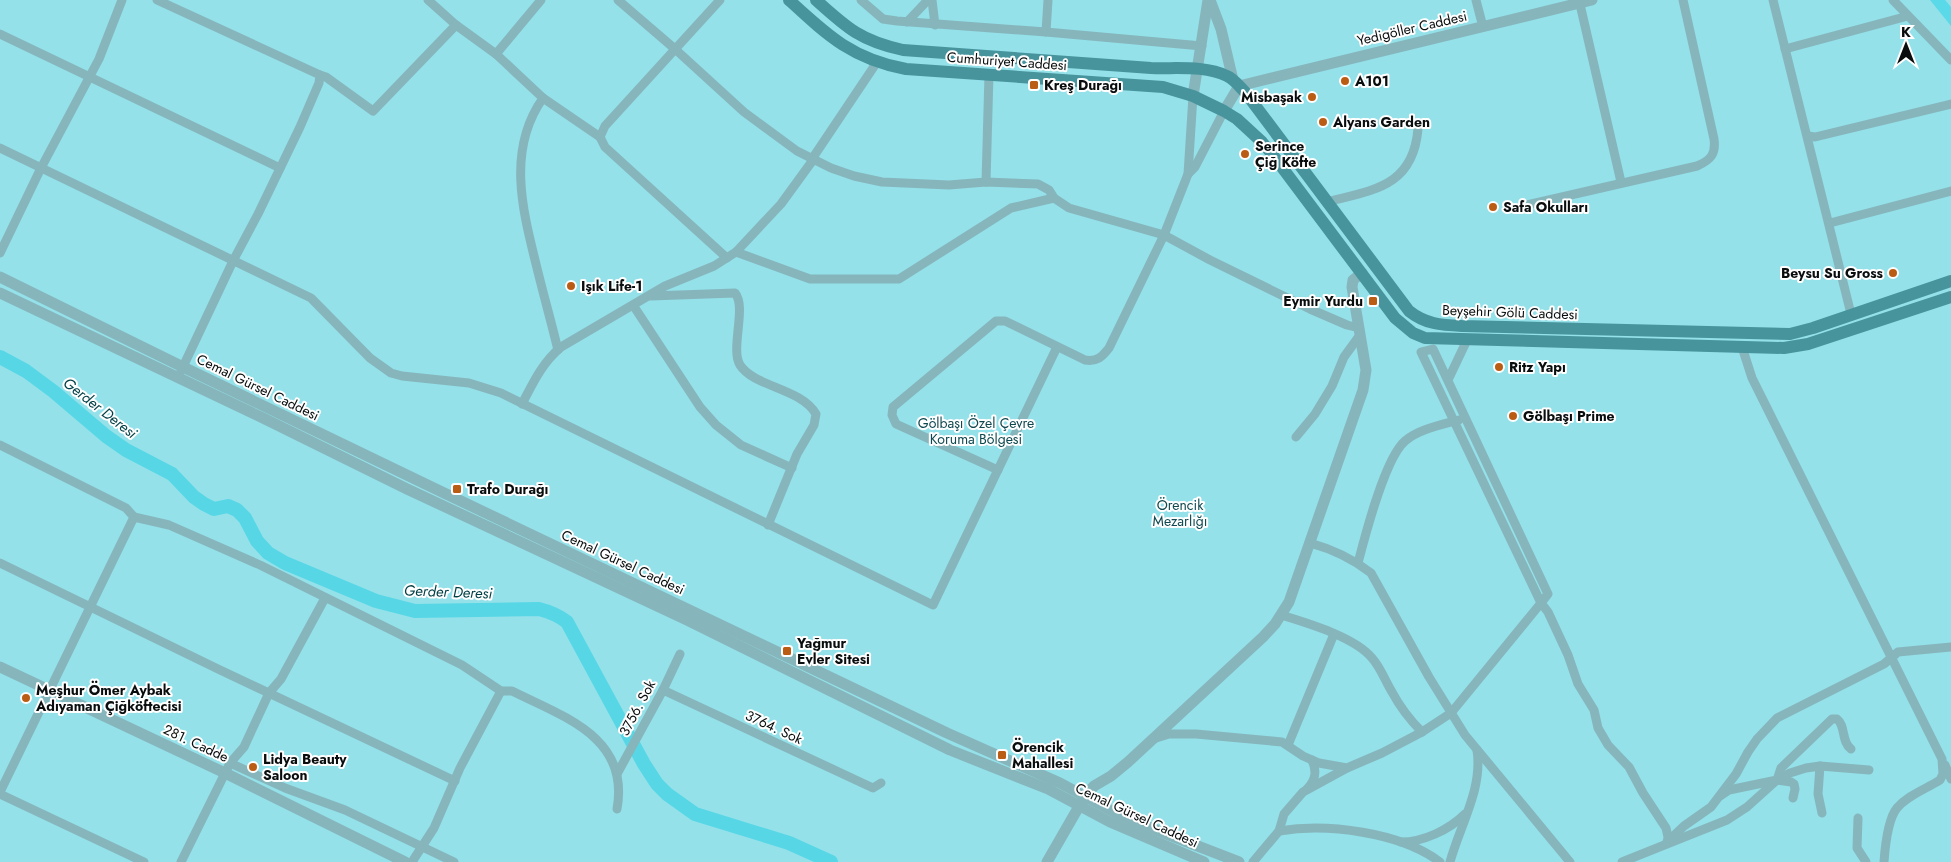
<svg xmlns="http://www.w3.org/2000/svg" width="1951" height="862" font-family="Jost,sans-serif">
	<rect width="100%" height="100%" fill="#f0fcfd"/>
	<rect fill="#94e1ea" x="0" y="0" width="1951" height="862"/>
	<polygon fill="#5ad9e8" points="1930,0 1945,0 1951,7 1951,26"/>
	<g fill="none" stroke-linecap="round" stroke-linejoin="round">
		<path stroke="#57d7e6" stroke-width="14" d="M0,357l26,14 27,20 53,45 20,14 46,24 22,23 10,7 10,5 14,-3 9,4 8,8 12,23 11,12 17,10 91,38 39,10 124,-2c12,3 19,6 28,13l77,142 13,20 10,10 28,20 94,29 42,19"/>
		<g stroke="#86b6bc" stroke-width="9">
			<polyline points="157,0 320,75 319,83 300,127 258,214 233,261 181,371"/>
			<polyline points="428,0 456,25 496,54"/>
			<polyline points="541,0 496,54 543,98 600,137"/>
			<polyline points="618,0 675,49 744,112 797,151 831,168 854,176 882,182 949,185 986,182 1038,184 1049,190 1054,198 1069,208 1164,235 1210,260 1310,309 1347,325 1359,328"/>
			<polyline points="720,0 605,126 600,137 605,147 727,258"/>
			<polyline points="861,0 883,19 897,21 1046,32 1202,46"/>
			<polyline points="932,0 935,25"/>
			<polyline points="1476,0 1483,27"/>
			<polyline points="1579,0 1621,182"/>
			<polyline points="1773,0 1851,314"/>
			<polyline points="1893,0 1951,60"/>
			<polyline points="907,22 928,0"/>
			<polyline points="1046,32 1048,0"/>
			<polyline points="0,34 280,168"/>
			<polyline points="1785,49 1908,16"/>
			<polyline points="320,75 326,77 373,111 456,25"/>
			<path d="M543,98c-36,51 -21,110 -7,166 7,29 15,57 22,86"/>
			<polyline points="1808,136 1815,137 1951,104"/>
			<polyline points="0,148 311,298 370,358 391,373 402,376 469,383 501,393 933,605 1057,347"/>
			<polyline points="812,159 877,62"/>
			<polyline points="1188,174 1195,167 1224,111"/>
			<polyline points="986,182 989,74"/>
			<path d="M1327,202c46,-12 86,-15 91,-73"/>
			<path d="M1527,205l170,-39c14,-6 19,-12 17,-27l-31,-139"/>
			<polyline points="1830,223 1951,191"/>
			<polyline points="736,252 810,279 899,279 1011,208 1054,198"/>
			<polyline points="0,253 41,168 99,59 122,0"/>
			<path d="M651,296l84,-3c12,14 -5,56 5,72 14,22 61,23 76,49l-2,11 -17,29 -29,71"/>
			<polyline points="633,305 700,407 716,425 741,445 792,468"/>
			<path d="M1742,347l10,31 190,381 1,15 -3,6c-14,9 -32,15 -43,28 -9,11 -12,40 -13,54"/>
			<polyline points="1448,380 1467,340"/>
			<path d="M522,404c11,-21 20,-41 39,-57l104,-61 49,-20 22,-14 45,-48 32,-44"/>
			<polyline points="1296,437 1315,414 1332,386 1344,357 1360,335"/>
			<polyline points="0,445 126,508 134,517 0,792"/>
			<path d="M998,470l-102,-46 -4,-9 1,-8 103,-86h9l80,39c12,2 17,-3 24,-12l55,-113 24,-61 5,-78"/>
			<path d="M134,517l35,8 91,40 202,100 39,26h11c52,26 118,46 105,118"/>
			<path d="M1310,543c22,6 43,16 61,30l58,104 36,58 105,127"/>
			<polyline points="0,563 218,669 455,781"/>
			<path d="M1358,563c7,-27 27,-105 47,-122 14,-12 36,-16 54,-21"/>
			<path d="M1281,615c26,8 74,22 91,43 9,10 13,23 20,34 8,15 18,28 30,40"/>
			<polyline points="663,690 873,788 881,783"/>
			<polyline points="1153,739 1169,734 1196,734 1282,742 1303,756 1319,763 1347,768"/>
			<polyline points="1288,745 1334,634"/>
			<polyline points="230,763 285,788 345,810 454,862"/>
			<polyline points="1945,765 1951,779"/>
			<polyline points="1820,766 1818,794 1822,813"/>
			<polyline points="617,774 663,690 680,654"/>
			<polyline points="1777,780 1791,782 1794,784 1795,789 1793,798"/>
			<path d="M1307,789c9,-9 10,-18 5,-29"/>
			<polyline points="0,794 144,862"/>
			<path d="M1720,796l9,-6 48,-10 4,-12 51,-49h5c9,7 4,23 14,30"/>
			<polyline points="1858,818 1857,848 1866,862"/>
			<path d="M1279,831c48,-8 121,1 161,31"/>
			<path d="M1401,842c22,0 48,-12 64,-28"/>
			<polyline points="1667,842 1684,826 1711,807 1736,774 1748,752 1757,739 1777,718 1884,664 1898,652 1951,647"/>
			<polyline points="181,862 230,763 244,747 269,693 281,679 325,598"/>
			<polyline points="412,862 434,828 460,768 501,691"/>
			<polyline points="1253,862 1279,831 1284,814 1303,792 1347,768 1382,753 1422,732 1451,713 1541,603 1548,594 1433,349 1421,352 1541,603 1548,612 1568,655 1578,684 1594,710 1598,728 1608,745 1629,767 1643,793 1666,828 1668,837 1667,843"/>
			<path d="M1450,862c10,-37 33,-73 27,-112"/>
			<polyline points="1622,862 1727,820 1747,807 1777,780 1790,773 1806,768 1820,766 1869,770"/>
		</g>
		<g stroke="#86b6bc" stroke-width="11">
			<polyline points="1210,0 1221,29 1233,80"/>
			<polyline points="1193,96 1208,0"/>
			<polyline points="1224,111 1239,86 1592,0"/>
			<polyline points="0,277 183,367 442,492 947,733 1060,783 1125,818 1239,862"/>
			<polyline points="0,293 263,418 407,489 687,620 950,750 1048,789 1110,822 1204,862"/>
			<polyline points="0,667 225,773 405,862"/>
			<polyline points="1047,862 1085,796 1094,786 1111,776 1128,762 1263,637 1275,624 1289,602 1363,390 1366,370 1352,287 1353,280 1362,273"/>
		</g>
		<g stroke="#47949d" stroke-width="12">
			<path d="M789,0c38,35 63,59 117,69l257,18 30,9 31,15 13,8 25,23 10,12 123,164 18,15 12,5 359,10 24,-4 143,-47"/>
			<path d="M816,0c31,28 45,41 87,50l248,18c24,1 54,-3 76,8 7,3 12,10 18,16l164,219c16,13 32,14 53,15l328,8 23,-6 138,-47"/>
		</g>
	</g>
	<g fill="#bb5c14" stroke="#fff" stroke-width="2">
		<circle cx="1345" cy="81" r="5"/>
		<rect x="1029" y="80" width="10" height="10" rx="2.5"/>
		<circle cx="1312" cy="97" r="5"/>
		<circle cx="1323" cy="122" r="5"/>
		<circle cx="1245" cy="154" r="5"/>
		<circle cx="1493" cy="207" r="5"/>
		<circle cx="1893" cy="273" r="5"/>
		<circle cx="571" cy="286" r="5"/>
		<rect x="1368" y="296" width="10" height="10" rx="2.5"/>
		<circle cx="1499" cy="367" r="5"/>
		<circle cx="1513" cy="416" r="5"/>
		<rect x="452" y="484" width="10" height="10" rx="2.5"/>
		<rect x="782" y="646" width="10" height="10" rx="2.5"/>
		<circle cx="26" cy="698" r="5"/>
		<rect x="997" y="750" width="10" height="10" rx="2.5"/>
		<circle cx="253" cy="767" r="5"/>
	</g>
	<g text-anchor="middle" stroke-width="4" stroke-linejoin="round" paint-order="stroke">
		<g font-size="14" fill="#090d0e" stroke="#fff">
			<text transform="translate(1412 28) rotate(-13)" y="5">Yedigöller Caddesi</text>
			<text transform="translate(1007 61) rotate(4)" y="5">Cumhuriyet Caddesi</text>
			<text transform="translate(1510 312) rotate(2)" y="5">Beyşehir Gölü Caddesi</text>
			<text transform="translate(258 387) rotate(26)" y="5">Cemal Gürsel Caddesi</text>
			<text transform="translate(623 562) rotate(25)" y="5">Cemal Gürsel Caddesi</text>
			<text transform="translate(637 708) rotate(-62)" y="5">3756. Sok</text>
			<text transform="translate(774 727) rotate(25)" y="5">3764. Sok</text>
			<text transform="translate(196 743) rotate(25)" y="5">281. Cadde</text>
			<text transform="translate(1137 815) rotate(25)" y="5">Cemal Gürsel Caddesi</text>
		</g>
		<g font-size="14" font-weight="bold" fill="#090d0e" stroke="#fff" text-anchor="start">
			<text x="1355" y="86">A101</text>
			<text x="1044" y="90">Kreş Durağı</text>
			<text x="1302" y="102" text-anchor="end">Misbaşak</text>
			<text x="1333" y="127">Alyans Garden</text>
			<text x="1255" y="151">Serince<tspan x="1255" dy="16">Çiğ Köfte</tspan></text>
			<text x="1503" y="212">Safa Okulları</text>
			<text x="1883" y="278" text-anchor="end">Beysu Su Gross</text>
			<text x="581" y="291">Işık Life-1</text>
			<text x="1363" y="306" text-anchor="end">Eymir Yurdu</text>
			<text x="1509" y="372">Ritz Yapı</text>
			<text x="1523" y="421">Gölbaşı Prime</text>
			<text x="467" y="494">Trafo Durağı</text>
			<text x="797" y="648">Yağmur<tspan x="797" dy="16">Evler Sitesi</tspan></text>
			<text x="36" y="695">Meşhur Ömer Aybak<tspan x="36" dy="16">Adıyaman Çiğköftecisi</tspan></text>
			<text x="1012" y="752">Örencik<tspan x="1012" dy="16">Mahallesi</tspan></text>
			<text x="263" y="764">Lidya Beauty<tspan x="263" dy="16">Saloon</tspan></text>
		</g>
		<g font-size="14" fill="#0f484f" stroke="#fff">
			<text x="976" y="428">Gölbaşı Özel Çevre<tspan x="976" dy="16">Koruma Bölgesi</tspan></text>
			<text x="1180" y="510">Örencik<tspan x="1180" dy="16">Mezarlığı</tspan></text>
		</g>
		<g font-size="15" font-style="italic" fill="#003f45" stroke="#fff">
			<text transform="translate(100 408) rotate(38)" y="5">Gerder Deresi</text>
			<text transform="translate(448 592) rotate(2)" y="5">Gerder Deresi</text>
		</g>
	</g>
	<g transform="translate(1906 45)" stroke="#ffffff" stroke-width="4" paint-order="stroke">
	<path d="M0-4L9 19L0 12L-9 19Z" fill="#090d0e"/>
	<text y="-8" font-size="14" font-weight="bold" text-anchor="middle" fill="#090d0e">K</text>
	</g>
</svg>
